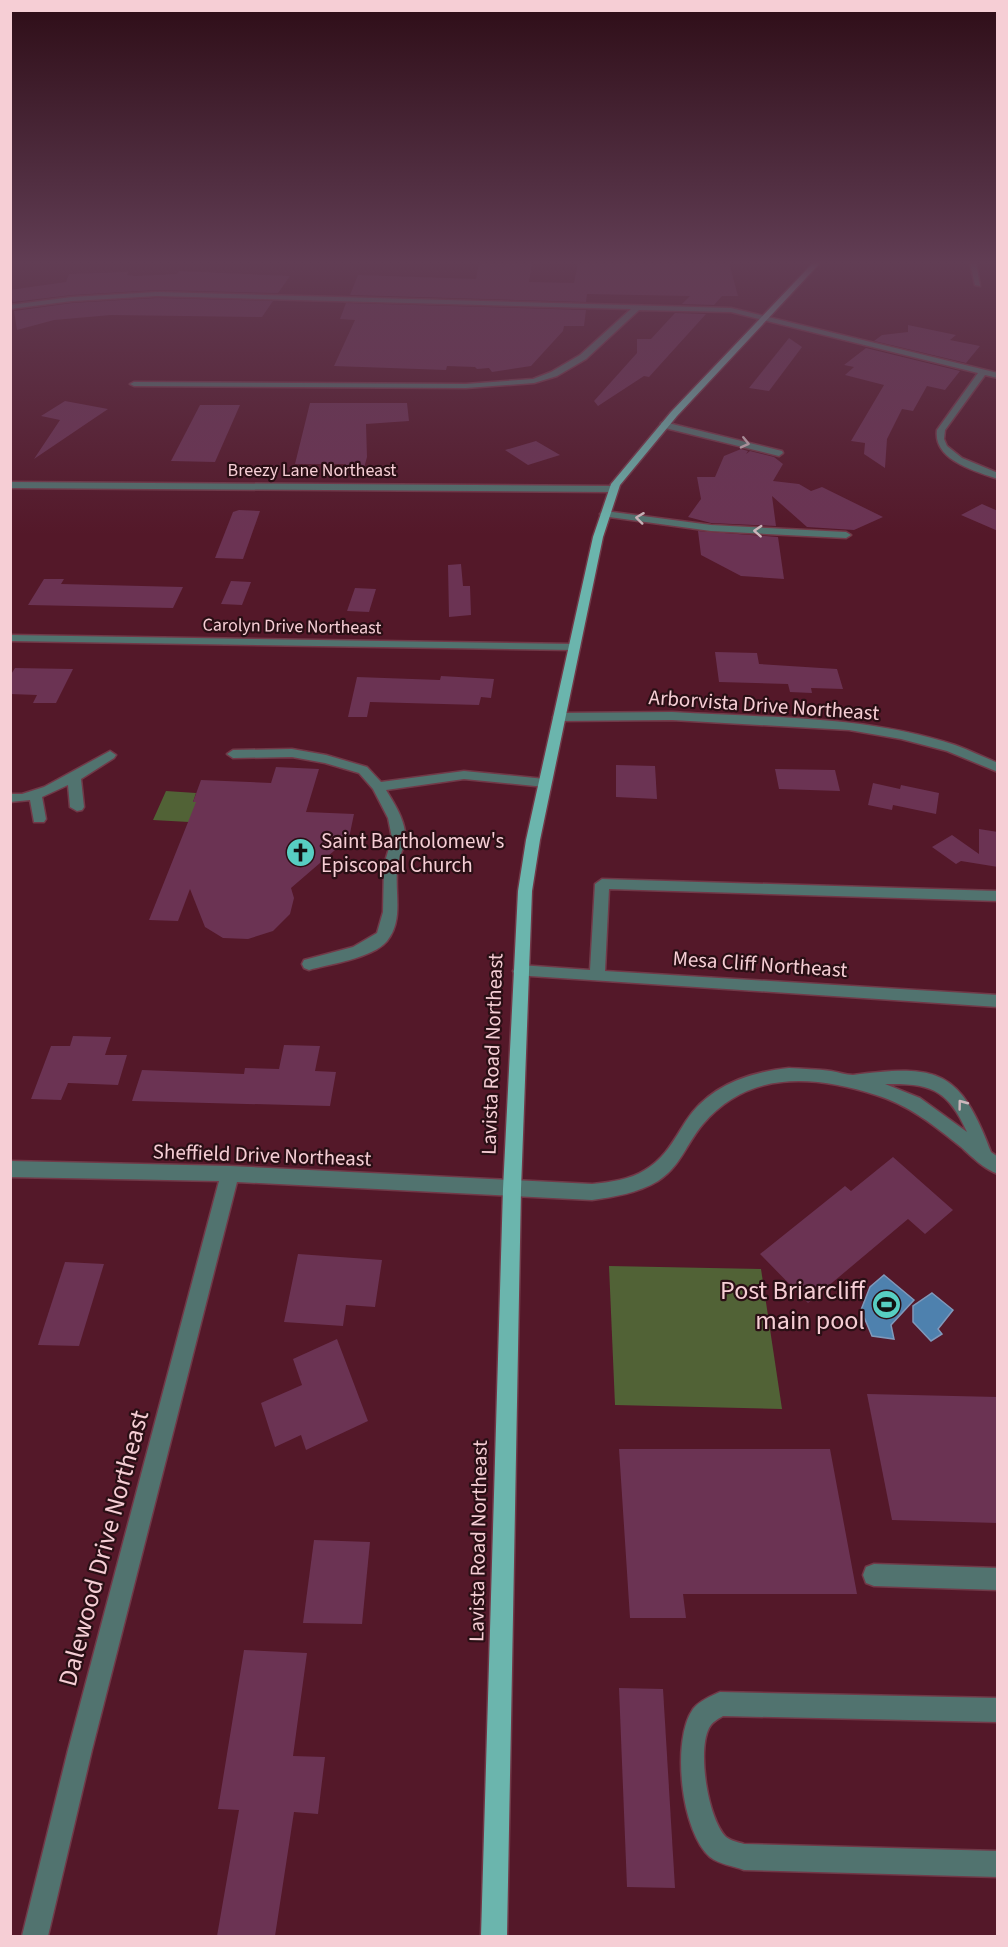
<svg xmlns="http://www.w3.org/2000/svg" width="1008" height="1947" font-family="'Source Sans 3',sans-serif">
	<rect width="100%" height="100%" fill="#541829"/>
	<g fill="#516236">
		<polygon points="166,791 196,793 193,802 206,802 189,822 153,820"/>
		<polygon points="609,1266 761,1269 782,1409 615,1405"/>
	</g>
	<g fill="#4e81ae" stroke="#8098ba" stroke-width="1.5">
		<polygon points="884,1275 914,1300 891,1325 894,1339 872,1336 861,1310 870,1287"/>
		<polygon points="932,1293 953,1310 938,1329 942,1334 931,1341 913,1322 913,1306"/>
	</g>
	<g fill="#6b3353">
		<polygon points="479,263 532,263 529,282 574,283 578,263 729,263 738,296 722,296 714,305 682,304 690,296 587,294 586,302 350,295 358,275 476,279"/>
		<polygon points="179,271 290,276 278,293 157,290 72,295 13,302 10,290 66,282 69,274 128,272 127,275 135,276 177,274"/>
		<polygon points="157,298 273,301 262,317 111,315 54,320 17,330 14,311 72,303"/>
		<polygon points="346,303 586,310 584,326 564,326 563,331 531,366 492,372 489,368 477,369 475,367 447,366 446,370 334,366 355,320 340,319"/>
		<polygon points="675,313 706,314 649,377 644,376 598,406 594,401 637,353 637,339 651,339"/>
		<polygon points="908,325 956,335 950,340 980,346 966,363 874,341 882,335 908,332"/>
		<polygon points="789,338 802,347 769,391 749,388"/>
		<polygon points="866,348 960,371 945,390 927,386 913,411 902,409 887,439 885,468 864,454 865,443 851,441 884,385 845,375 854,367 844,365"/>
		<polygon points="65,401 108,409 34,459 60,420 41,416"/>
		<polygon points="310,403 407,403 409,421 366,424 367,457 364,468 345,468 346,464 295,464"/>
		<polygon points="200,405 240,405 215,462 171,461"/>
		<polygon points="536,441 560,455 528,465 505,450"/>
		<polygon points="741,449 748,451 746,454 750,451 774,457 783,464 773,481 799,484 811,491 822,487 883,517 854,530 807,527 772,496 776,526 711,523 688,517 701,499 697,477 715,477 724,456"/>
		<polygon points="982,504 998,511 998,531 961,515"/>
		<polygon points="239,510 260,511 243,559 215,558 233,512"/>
		<polygon points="698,531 778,537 784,579 741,576 701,555"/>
		<polygon points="461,564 463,586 470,586 471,615 449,617 448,565"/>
		<polygon points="44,579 64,579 61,584 183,587 173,608 28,605"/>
		<polygon points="231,581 251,582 242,605 221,604"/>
		<polygon points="355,588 376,589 369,612 347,611"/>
		<polygon points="715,652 757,653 759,664 837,669 843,689 811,688 812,693 790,692 788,684 719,682"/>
		<polygon points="15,668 73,669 56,703 33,703 37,695 10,694 10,676"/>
		<polygon points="441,676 494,679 491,698 481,697 479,705 370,702 367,717 348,717 357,677 440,680"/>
		<polygon points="616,765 655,766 657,799 616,797"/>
		<polygon points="276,767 319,769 306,812 354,814 349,838 291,888 294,898 290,914 273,931 248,939 223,938 205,927 190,889 178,921 149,920 196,802 193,802 201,780 271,783"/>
		<polygon points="775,769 835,770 840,791 779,789"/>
		<polygon points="873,783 900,789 901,785 939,793 936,814 893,805 892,810 868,805"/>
		<polygon points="979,829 998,832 998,867 961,861 956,864 932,847 952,835 979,854"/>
		<polygon points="73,1036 111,1037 105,1055 127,1055 118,1085 68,1083 61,1100 31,1099 51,1046 70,1046"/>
		<polygon points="284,1045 320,1046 315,1071 336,1072 330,1106 132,1101 142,1070 244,1074 245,1068 279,1069"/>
		<polygon points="893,1157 953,1210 925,1234 908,1219 808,1303 760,1254 845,1186 851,1191"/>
		<polygon points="298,1254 382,1260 375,1307 346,1305 343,1326 284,1322"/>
		<polygon points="65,1262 104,1264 79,1346 38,1345"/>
		<polygon points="337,1339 368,1421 306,1450 301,1435 275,1447 261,1403 302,1385 293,1359"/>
		<polygon points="867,1394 998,1397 998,1523 892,1520"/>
		<polygon points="619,1449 830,1449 857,1594 683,1594 686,1618 630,1618"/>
		<polygon points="314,1540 370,1542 362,1624 303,1623"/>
		<polygon points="244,1650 307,1653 293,1756 325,1757 318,1814 294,1812 275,1936 217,1936 239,1810 218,1809"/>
		<polygon points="619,1688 663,1689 675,1888 627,1887"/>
	</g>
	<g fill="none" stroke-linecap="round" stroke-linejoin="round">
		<defs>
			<g id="minor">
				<polygon points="970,263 976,263 980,286 975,285"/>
				<path d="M157,292l574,16 267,65v5l-13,-3 -40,55 -1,9 3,7 15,12 36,15v6c-23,-8 -65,-19 -61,-49l41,-57 -247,-61 -92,-2 -53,49 -29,17 -23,7 -68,5 -332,-2 -4,-2 4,-2 332,2 67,-5 18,-7 29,-17 51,-46 -474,-13 -85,5 -62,8v-4l62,-8z"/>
				<polygon points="664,422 782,451 783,453 779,456 661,427 661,423"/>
				<polygon points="10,482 613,486 618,489 613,492 10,488"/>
				<polygon points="605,511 711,525 846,532 851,535 846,538 711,531 602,516 600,514"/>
				<polygon points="10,635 574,644 580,647 574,650 10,641"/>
				<path d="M672,712c94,6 193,3 283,33 14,5 28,12 43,18v9l-51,-21 -46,-12 -52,-9 -177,-10 -113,1 -6,-4 6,-4z"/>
				<path d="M292,749l34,6 41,12 14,15 83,-11 81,8 6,4 -6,4 -81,-8 -78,11c8,13 17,27 19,42 2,12 -5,21 -7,32 -5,25 7,55 -11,77 -14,17 -57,23 -78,29l-5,-2 -2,-4 2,-4 49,-13 24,-14 6,-21 1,-47 8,-27 -4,-20 -15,-29 -14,-16 -34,-10 -33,-6 -59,1 -6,-4 6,-4z"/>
				<polygon points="110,751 116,755 114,758 81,779 84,807 82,810 77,811 70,807 68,785 42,797 46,819 44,822 34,822 30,800 10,802 10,794 22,794 44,787"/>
				<polygon points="602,879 998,891 998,901 609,889 605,971 998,995 998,1007 515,975 513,971 520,965 590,970 595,884"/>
				<path d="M789,1068c14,1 28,1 42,3 7,1 15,4 22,4 85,-11 107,-5 138,77l7,5v17c-14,-5 -26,-17 -37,-27 -26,-21 -52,-42 -85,-52 -62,-20 -127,-25 -173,29 -17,20 -22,42 -45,57 -20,12 -44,16 -66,19l-355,-18 -145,568 -44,186h-26l46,-186 151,-569 -209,-4v-16l220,5 362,18c18,-2 37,-4 53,-14 20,-12 29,-30 41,-49 23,-35 63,-49 103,-53zM885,1084c45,-1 63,5 82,48l-47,-34z"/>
				<polygon points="874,1564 998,1568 998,1590 874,1586 866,1583 863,1575 866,1567"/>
				<path d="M720,1692l278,6v24l-275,-6c-5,3 -11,6 -14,12 -12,23 -1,91 17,109 5,4 12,5 18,7l254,7v26l-254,-7c-11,-4 -25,-6 -34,-13 -29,-25 -39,-117 -17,-148 6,-8 18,-13 27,-17z"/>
			</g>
			<polygon id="major" points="813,263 820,263 677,416 620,485 603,537 540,840 532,891 521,1189 507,1936 481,1936 503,1189 518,891 526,840 593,537 611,484 671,412"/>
		</defs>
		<use href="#minor" stroke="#713948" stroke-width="3"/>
		<use href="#major" stroke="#713948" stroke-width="3"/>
		<use href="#minor" fill="#51736f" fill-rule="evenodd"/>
		<use href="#major" fill="#6bb5ad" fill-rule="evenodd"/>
	</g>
	<defs><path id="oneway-chevron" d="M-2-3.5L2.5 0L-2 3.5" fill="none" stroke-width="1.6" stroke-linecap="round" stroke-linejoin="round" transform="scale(1.5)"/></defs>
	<g stroke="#cdb7bc">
		<use href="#oneway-chevron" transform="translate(745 443) rotate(13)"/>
		<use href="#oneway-chevron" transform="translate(640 518) rotate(-173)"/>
		<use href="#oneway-chevron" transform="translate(758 531) rotate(-177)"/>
		<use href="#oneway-chevron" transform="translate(962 1104) rotate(-127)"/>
	</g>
	<linearGradient id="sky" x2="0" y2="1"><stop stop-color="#2e0d17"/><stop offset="0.49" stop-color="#613d54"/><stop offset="1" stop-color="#613d54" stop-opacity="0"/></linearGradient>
	<rect width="1008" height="535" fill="url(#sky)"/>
	<defs>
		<symbol id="church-disc" viewBox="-11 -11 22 22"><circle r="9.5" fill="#57cec2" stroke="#2a0f15"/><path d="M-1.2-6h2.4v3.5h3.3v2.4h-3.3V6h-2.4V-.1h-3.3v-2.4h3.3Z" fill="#111"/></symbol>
		<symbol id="stadium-disc" viewBox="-11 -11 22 22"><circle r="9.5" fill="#57cec2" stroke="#2a0f15"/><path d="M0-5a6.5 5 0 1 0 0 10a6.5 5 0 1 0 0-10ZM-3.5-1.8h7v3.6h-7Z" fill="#111"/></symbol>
	</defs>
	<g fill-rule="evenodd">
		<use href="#church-disc" x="284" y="836" width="33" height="33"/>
		<use href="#stadium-disc" x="870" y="1288" width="33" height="33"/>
	</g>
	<g text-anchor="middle" stroke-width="4.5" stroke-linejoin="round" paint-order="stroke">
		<g font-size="18" fill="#f6ced5" stroke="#2a0f15">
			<text x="312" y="476">Breezy Lane Northeast</text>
			<text transform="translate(292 626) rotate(1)" y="6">Carolyn Drive Northeast</text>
		</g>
		<g font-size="21" fill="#f6ced5" stroke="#2a0f15">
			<text transform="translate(764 705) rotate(4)" y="7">Arborvista Drive Northeast</text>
			<text transform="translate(760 964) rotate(4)" y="7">Mesa Cliff Northeast</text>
			<text transform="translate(492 1054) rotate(-88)" y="7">Lavista Road Northeast</text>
			<text transform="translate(262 1155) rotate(2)" y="7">Sheffield Drive Northeast</text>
			<text transform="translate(478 1541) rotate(-89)" y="7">Lavista Road Northeast</text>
		</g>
		<g font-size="21" fill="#f6ced5" stroke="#2a0f15" text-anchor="start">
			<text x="321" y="848">Saint Bartholomew's<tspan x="321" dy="24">Episcopal Church</tspan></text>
		</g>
		<g font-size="26" fill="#f6ced5" stroke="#2a0f15" text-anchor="end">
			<text x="865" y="1299">Post Briarcliff<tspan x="865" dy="30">main pool</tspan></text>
		</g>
		<g font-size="26" fill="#f6ced5" stroke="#2a0f15">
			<text transform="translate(103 1548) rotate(-75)" y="9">Dalewood Drive Northeast</text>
		</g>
	</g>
	<rect width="1008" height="1947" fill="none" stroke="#f6ced5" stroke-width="24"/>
</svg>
